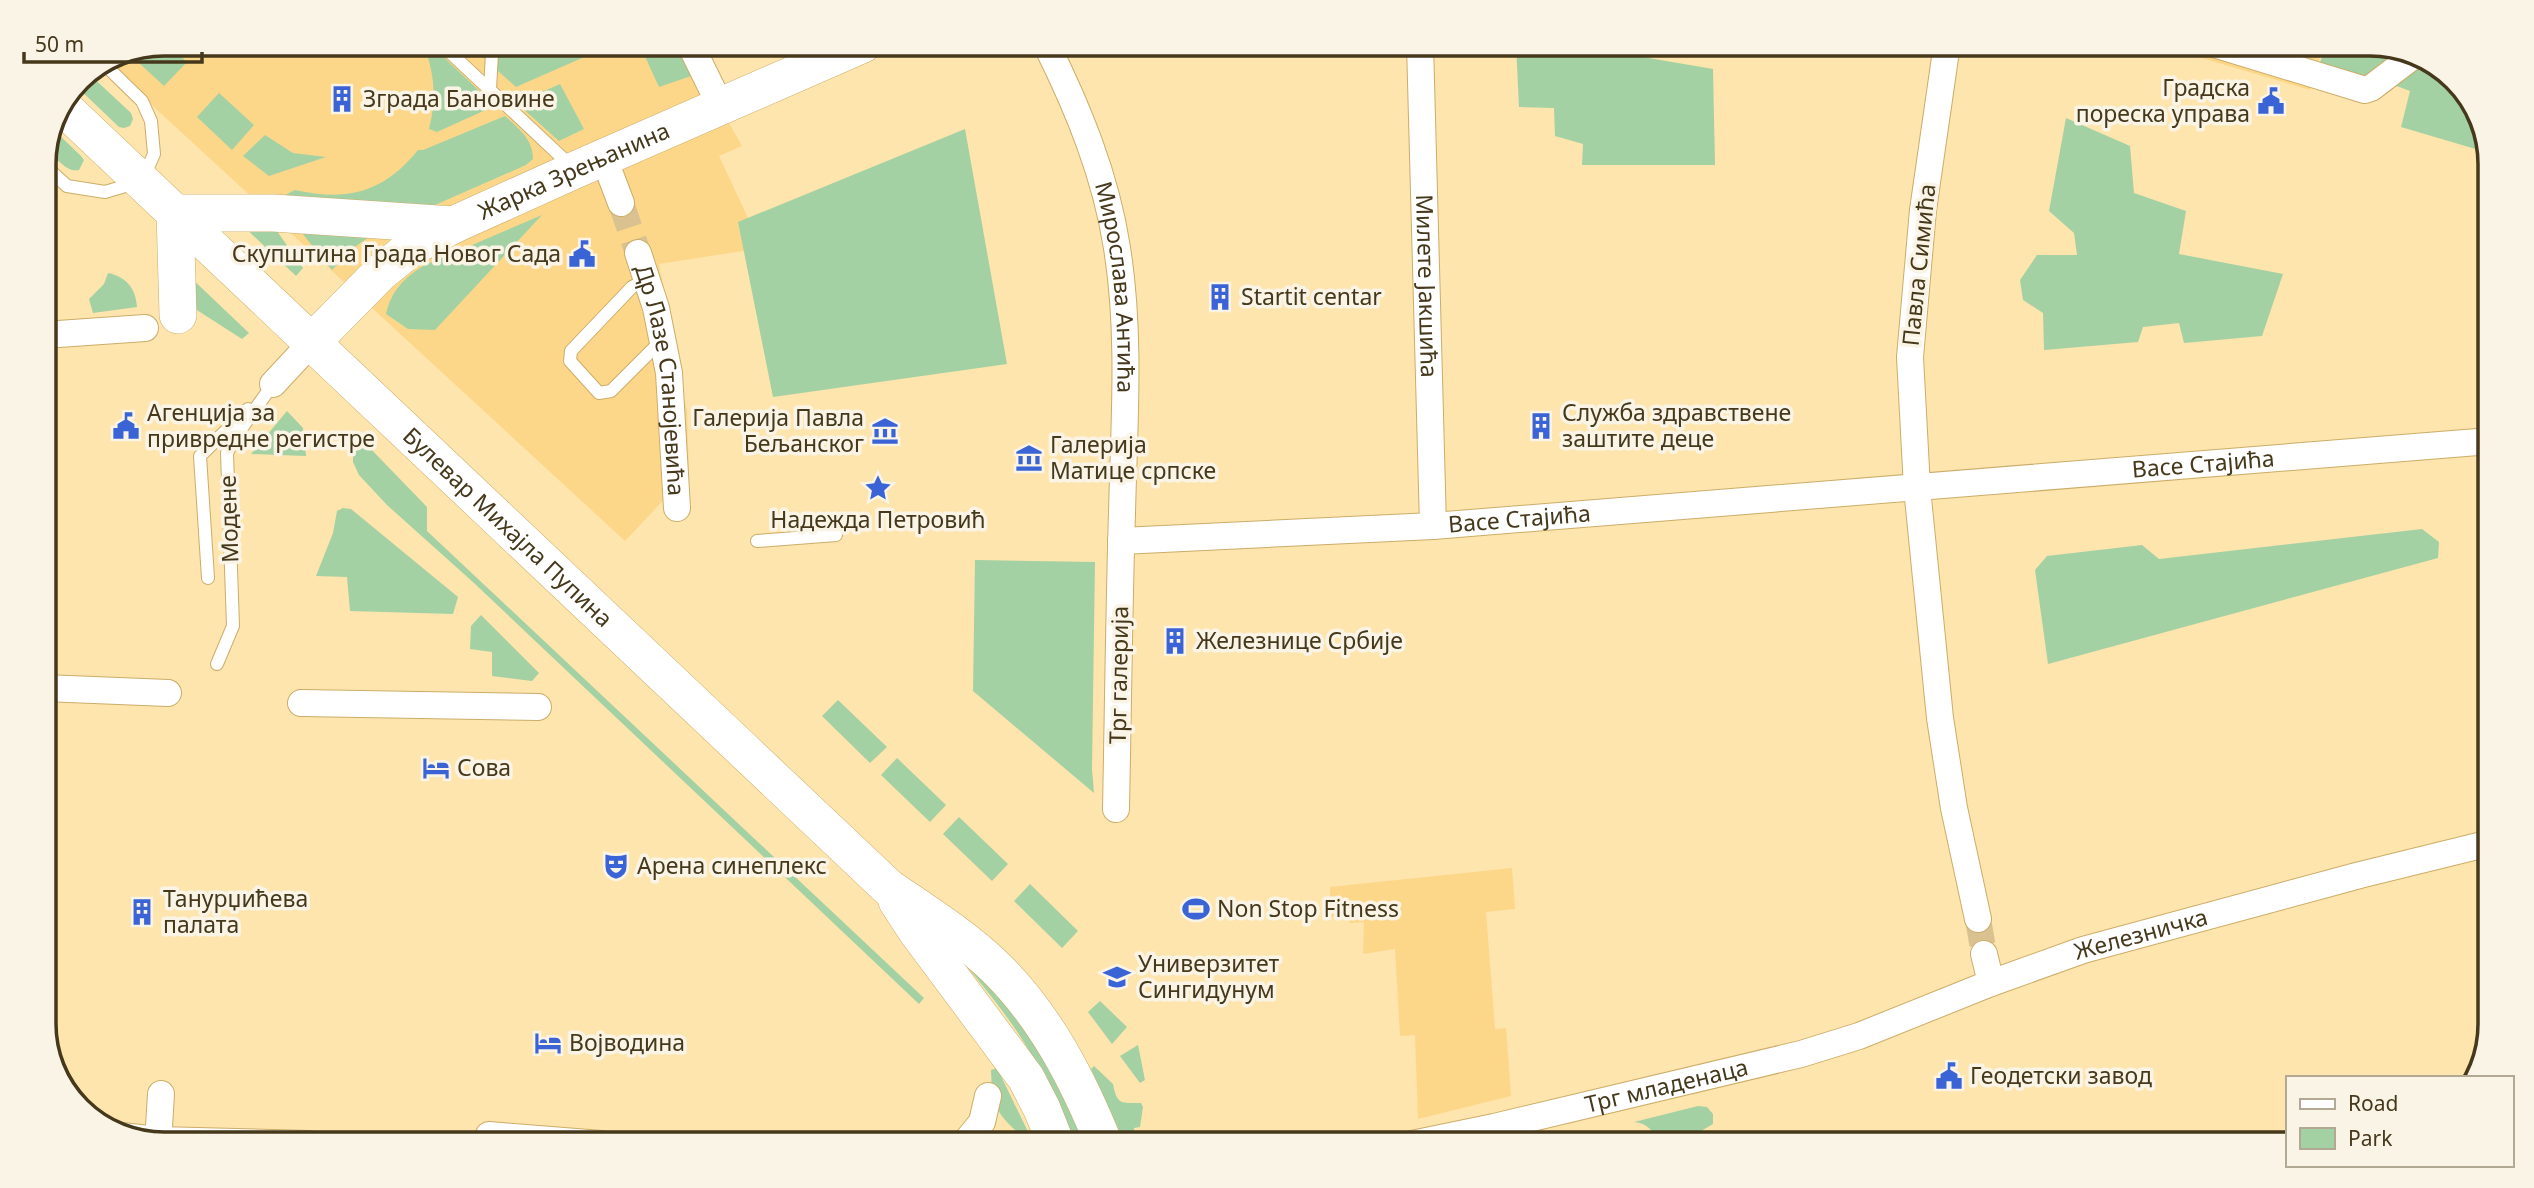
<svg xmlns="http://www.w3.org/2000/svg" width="2534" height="1188" font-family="'Noto Sans',sans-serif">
	<rect width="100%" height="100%" fill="#fee4ad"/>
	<g fill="#fcd789">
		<polygon points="164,44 684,44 742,146 719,156 762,248 659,264 687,411 689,473 625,541 105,62 118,53"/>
		<polygon points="2154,44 2324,44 2310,90"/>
		<polygon points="1512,868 1515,909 1486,912 1495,1029 1506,1028 1511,1096 1418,1119 1415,1035 1400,1036 1395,949 1363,954 1364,922 1350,923 1349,916 1331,917 1330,887"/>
	</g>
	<g fill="#a3d1a4">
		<polygon points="167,44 187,62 164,86 126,51"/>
		<polygon points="468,44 614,44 516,87"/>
		<polygon points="656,44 674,44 691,76 659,87 642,50"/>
		<polygon points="1516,44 1614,44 1637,56 1713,69 1715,165 1582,165 1583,144 1555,136 1554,108 1519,107"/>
		<polygon points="2326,44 2370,44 2403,50 2370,78 2320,63"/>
		<path d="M432,46l60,57 -2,5 -53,24 -8,-3c7,-27 6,-49 -2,-75z"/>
		<polygon points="2418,62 2426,62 2470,97 2489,153 2401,127 2410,91 2394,85"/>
		<polygon points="88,73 131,113 133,119 130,126 124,128 119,127 76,86 79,79"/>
		<polygon points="560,84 584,129 559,141 521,107 535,95"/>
		<polygon points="219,93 254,125 232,150 197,117"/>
		<path d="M505,116c14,13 28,23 28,43l-7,6 -91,40 -24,6 -130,-14 14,-7c53,12 89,2 123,-40h5z"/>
		<polygon points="2066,118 2130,146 2134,193 2186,211 2179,254 2283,274 2262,336 2184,343 2179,323 2143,327 2138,342 2044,350 2043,313 2023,300 2020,280 2037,255 2077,255 2074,233 2049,211"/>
		<polygon points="965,129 1007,364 773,397 738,222"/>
		<path d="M55,131l26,25 3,4 -5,10c-13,3 -23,-13 -32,-21z"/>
		<polygon points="265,135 293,153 326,157 269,176 243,156"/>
		<path d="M542,215l-107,115 -27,-1 -22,-15c5,-23 18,-36 37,-48z"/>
		<polygon points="240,223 272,224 303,268 296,276"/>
		<polygon points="297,227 372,235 356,246 332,270"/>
		<path d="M108,273c18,4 28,15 29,34l-44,6 -4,-14 15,-15z"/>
		<polygon points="188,275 249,333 242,339 189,305"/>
		<polygon points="287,411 303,428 306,456 251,454"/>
		<polygon points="366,444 427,507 427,531 924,998 919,1004 474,583 387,505 359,475 353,462 353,453"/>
		<polygon points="343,508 351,509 458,597 453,614 350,611 347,577 316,576 333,533 337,511"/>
		<polygon points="2422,529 2439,542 2438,558 2048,664 2035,570 2047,556 2142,545 2159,559"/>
		<polygon points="975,560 1095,562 1092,769 1094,793 973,691"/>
		<polygon points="481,615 539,673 532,681 492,676 492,652 470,649 471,626"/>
		<polygon points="838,700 887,747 870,763 822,716"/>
		<polygon points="897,758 946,805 930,822 881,775"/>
		<polygon points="959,817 1008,864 992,881 943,834"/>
		<polygon points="1030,884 1078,931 1062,948 1014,901"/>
		<path d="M955,952c14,14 30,27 43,42 38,43 66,97 86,150h-10c-13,-31 -27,-63 -44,-92 -21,-36 -49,-68 -75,-100z"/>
		<polygon points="1100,1001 1127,1027 1112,1044 1088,1012"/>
		<polygon points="1138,1045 1145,1080 1140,1083 1120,1056"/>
		<path d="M1094,1066l19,18c4,21 8,19 28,19l2,4 -3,20 -6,1 1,15 22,-3 -3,3 -29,1 -34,-75z"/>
		<path d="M997,1068l37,76h-11v-7c-27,-23 -31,-32 -32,-67z"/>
		<path d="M1698,1106l9,1 6,7v10l-34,20h-23c-1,-13 -9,-21 -22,-22z"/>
	</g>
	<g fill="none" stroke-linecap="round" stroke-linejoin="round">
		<g stroke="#d9c290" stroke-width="26" stroke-dasharray="26 13" stroke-linecap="butt">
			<polyline points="621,203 638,253"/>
			<polyline points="1978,919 1984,954"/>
		</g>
		<defs>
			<g id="lane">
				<polyline points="441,44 571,166"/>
				<polyline points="490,89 492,53"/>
				<polyline points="44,165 67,186 105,192 142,181 154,154 151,121 142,101 103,63"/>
				<polyline points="647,279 632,287 571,351 570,361 599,393 611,391 662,340"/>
				<polyline points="757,541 836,535"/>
				<polyline points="208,578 200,456 248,409"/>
				<polyline points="217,664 233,626 227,453 234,439 273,384"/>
				<polyline points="1315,1139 1316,1144"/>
			</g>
			<g id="street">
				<polyline points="690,44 721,107"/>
				<path id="s1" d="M1046,44c32,64 60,132 71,204 14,87 7,177 5,265 -3,98 -4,197 -6,296"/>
				<path id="s2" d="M1420,44l13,482"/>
				<polyline points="1947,44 1923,210 1910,357 1917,488 1940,718 1954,808 1978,919"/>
				<polyline points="2214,44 2365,90 2371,88 2417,53"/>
				<polyline points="604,158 621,203"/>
				<path id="s3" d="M638,253l18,55 13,65 8,135"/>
				<polyline points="44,335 145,328"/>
				<polyline points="273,384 312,342"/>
				<path id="s4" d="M1121,541l312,-15 1057,-85"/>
				<polyline points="44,688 168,693"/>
				<polyline points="301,703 538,707"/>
				<polyline points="1984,954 1991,983"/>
				<polyline points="489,1135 601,1144"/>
				<polyline points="122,1136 157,1140 309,1144"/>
				<polyline points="158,1143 161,1094"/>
				<polyline points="964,1144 982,1122 988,1096"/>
				<path id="s5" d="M1412,1144l82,-17 307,-73 58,-18 132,-53 92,-33 277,-75 130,-32"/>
			</g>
			<g id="secondary">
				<path id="s6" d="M65,109l824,779c37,25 75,49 107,80 50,49 82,112 108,176"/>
				<polyline points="175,213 273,213 453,225"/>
				<polyline points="175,213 178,315"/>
				<path id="s7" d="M312,342l69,-70 31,-25 41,-22 122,-55 288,-126"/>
				<polyline points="897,901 918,933 1026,1078 1042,1109 1056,1144"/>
			</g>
		</defs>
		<use href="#lane" stroke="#ccad68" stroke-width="14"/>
		<use href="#street" stroke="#ccad68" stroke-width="28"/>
		<use href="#secondary" stroke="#ccad68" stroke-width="38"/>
		<use href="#lane" stroke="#fff" stroke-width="12"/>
		<use href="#street" stroke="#fff" stroke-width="26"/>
		<use href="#secondary" stroke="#fff" stroke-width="37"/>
	</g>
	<defs>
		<symbol id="building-bare" viewBox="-9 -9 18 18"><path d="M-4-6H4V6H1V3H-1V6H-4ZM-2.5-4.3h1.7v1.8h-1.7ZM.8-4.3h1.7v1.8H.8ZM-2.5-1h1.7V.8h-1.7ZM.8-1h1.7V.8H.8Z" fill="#3a64d5" stroke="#faf4e6" stroke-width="2.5" paint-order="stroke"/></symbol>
		<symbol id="civic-bare" viewBox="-9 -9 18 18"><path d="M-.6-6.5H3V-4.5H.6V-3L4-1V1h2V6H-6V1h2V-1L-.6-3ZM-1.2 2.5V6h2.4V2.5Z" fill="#3a64d5" stroke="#faf4e6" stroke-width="2.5" paint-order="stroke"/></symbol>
		<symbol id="museum-bare" viewBox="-9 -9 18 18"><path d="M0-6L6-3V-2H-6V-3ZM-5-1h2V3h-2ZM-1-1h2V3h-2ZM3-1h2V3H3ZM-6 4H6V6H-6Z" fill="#3a64d5" stroke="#faf4e6" stroke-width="2.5" paint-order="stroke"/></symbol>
		<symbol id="sight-bare" viewBox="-9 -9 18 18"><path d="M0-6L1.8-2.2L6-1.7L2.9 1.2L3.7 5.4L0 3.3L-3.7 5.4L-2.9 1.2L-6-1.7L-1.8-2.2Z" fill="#3a64d5" stroke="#faf4e6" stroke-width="2.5" paint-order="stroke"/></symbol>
		<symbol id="hotel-bare" viewBox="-9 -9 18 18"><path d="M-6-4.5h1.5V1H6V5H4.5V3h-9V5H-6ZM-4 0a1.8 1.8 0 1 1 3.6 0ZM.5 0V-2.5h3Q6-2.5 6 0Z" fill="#3a64d5" stroke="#faf4e6" stroke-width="2.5" paint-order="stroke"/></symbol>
		<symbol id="theatre-bare" viewBox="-9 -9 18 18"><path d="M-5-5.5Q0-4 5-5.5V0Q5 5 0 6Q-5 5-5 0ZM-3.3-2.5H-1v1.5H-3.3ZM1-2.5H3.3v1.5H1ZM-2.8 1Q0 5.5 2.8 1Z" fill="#3a64d5" stroke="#faf4e6" stroke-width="2.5" paint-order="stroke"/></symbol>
		<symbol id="stadium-bare" viewBox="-9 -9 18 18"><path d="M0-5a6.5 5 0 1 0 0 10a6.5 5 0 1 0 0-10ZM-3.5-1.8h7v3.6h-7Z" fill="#3a64d5" stroke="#faf4e6" stroke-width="2.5" paint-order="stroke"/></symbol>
		<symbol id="university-bare" viewBox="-9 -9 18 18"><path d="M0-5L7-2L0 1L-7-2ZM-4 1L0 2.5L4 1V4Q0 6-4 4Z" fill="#3a64d5" stroke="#faf4e6" stroke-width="2.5" paint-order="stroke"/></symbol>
	</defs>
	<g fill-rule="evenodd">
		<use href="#building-bare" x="323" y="80" width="38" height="38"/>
		<use href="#civic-bare" x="2252" y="82" width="38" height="38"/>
		<use href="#civic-bare" x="563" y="235" width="38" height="38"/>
		<use href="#building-bare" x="1201" y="278" width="38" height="38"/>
		<use href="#civic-bare" x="107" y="407" width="38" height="38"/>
		<use href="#building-bare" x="1522" y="407" width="38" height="38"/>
		<use href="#museum-bare" x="866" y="412" width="38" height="38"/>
		<use href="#museum-bare" x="1010" y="439" width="38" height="38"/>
		<use href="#sight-bare" x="859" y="469" width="38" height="38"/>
		<use href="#building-bare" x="1156" y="622" width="38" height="38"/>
		<use href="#hotel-bare" x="417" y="749" width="38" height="38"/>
		<use href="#theatre-bare" x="597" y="847" width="38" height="38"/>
		<use href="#stadium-bare" x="1177" y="890" width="38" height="38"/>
		<use href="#building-bare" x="123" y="893" width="38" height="38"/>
		<use href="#university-bare" x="1098" y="958" width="38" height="38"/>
		<use href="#hotel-bare" x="529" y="1024" width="38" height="38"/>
		<use href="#civic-bare" x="1930" y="1057" width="38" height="38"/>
	</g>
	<g text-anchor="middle" stroke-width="7" stroke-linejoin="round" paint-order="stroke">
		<g font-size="23" fill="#45381b" stroke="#faf4e6" text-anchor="start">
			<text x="2250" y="96" text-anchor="end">Градска<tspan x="2250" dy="26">пореска управа</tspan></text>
			<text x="363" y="107">Зграда Бановине</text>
			<text x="561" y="262" text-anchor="end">Скупштина Града Новог Сада</text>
			<text x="1241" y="305">Startit centar</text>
			<text x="147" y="421">Агенција за<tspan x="147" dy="26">привредне регистре</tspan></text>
			<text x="1562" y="421">Служба здравствене<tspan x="1562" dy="26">заштите деце</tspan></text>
			<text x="864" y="426" text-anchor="end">Галерија Павла<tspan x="864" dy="26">Бељанског</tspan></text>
			<text x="1050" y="453">Галерија<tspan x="1050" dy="26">Матице српске</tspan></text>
			<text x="878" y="528" text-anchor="middle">Надежда Петровић</text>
			<text x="1196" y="649">Железнице Србије</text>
			<text x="457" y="776">Сова</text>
			<text x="637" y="874">Арена синеплекс</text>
			<text x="163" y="907">Танурџићева<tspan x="163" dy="26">палата</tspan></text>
			<text x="1217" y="917">Non Stop Fitness</text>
			<text x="1138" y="972">Универзитет<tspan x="1138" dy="26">Сингидунум</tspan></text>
			<text x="569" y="1051">Војводина</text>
			<text x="1970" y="1084">Геодетски завод</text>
		</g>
		<g font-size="23" fill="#45381b" stroke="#faf4e6">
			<text dy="8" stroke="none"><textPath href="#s7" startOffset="317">Жарка Зрењанина</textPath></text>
			<text transform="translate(1919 265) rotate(-84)" y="8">Павла Симића</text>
			<text dy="8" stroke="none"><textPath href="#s2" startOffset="242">Милете Јакшића</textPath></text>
			<text dy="8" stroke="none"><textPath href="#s1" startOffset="256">Мирослава Антића</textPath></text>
			<text dy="8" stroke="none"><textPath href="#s3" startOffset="130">Др Лазе Станојевића</textPath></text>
			<text dy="8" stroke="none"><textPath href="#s4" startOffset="1085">Васе Стајића</textPath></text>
			<text transform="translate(229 519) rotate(-92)" y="8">Модене</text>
			<text dy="8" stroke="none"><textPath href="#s4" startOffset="399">Васе Стајића</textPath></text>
			<text dy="8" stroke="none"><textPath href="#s6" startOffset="609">Булевар Михајла Пупина</textPath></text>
			<text transform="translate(1119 675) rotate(-89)" y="8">Трг галерија</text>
			<text dy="8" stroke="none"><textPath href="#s5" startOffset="760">Железничка</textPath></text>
			<text dy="8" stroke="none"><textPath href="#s5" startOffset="261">Трг младенаца</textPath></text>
		</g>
	</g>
	<path d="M0 0H2534V1188H0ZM164 56H2370A108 108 0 0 1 2478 164V1024A108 108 0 0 1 2370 1132H164A108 108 0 0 1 56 1024V164A108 108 0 0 1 164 56Z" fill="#faf4e6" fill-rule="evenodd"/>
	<path fill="none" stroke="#45381b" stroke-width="3.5" d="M164 56H2370A108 108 0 0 1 2478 164V1024A108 108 0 0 1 2370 1132H164A108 108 0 0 1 56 1024V164A108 108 0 0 1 164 56Z"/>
	<rect x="2286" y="1076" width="228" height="91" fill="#faf4e6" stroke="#b2a995" stroke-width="2"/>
	<rect x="2300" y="1099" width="35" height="10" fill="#ffffff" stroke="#b2a995" stroke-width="2"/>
	<text x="2348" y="1111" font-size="21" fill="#45381b">Road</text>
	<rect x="2300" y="1128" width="35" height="21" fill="#a3d1a4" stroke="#b2a995" stroke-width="2"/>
	<text x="2348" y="1146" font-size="21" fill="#45381b">Park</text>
	<path d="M24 52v10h178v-10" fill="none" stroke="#45381b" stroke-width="3.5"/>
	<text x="35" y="52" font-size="21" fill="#45381b" stroke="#faf4e6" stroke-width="5" paint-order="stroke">50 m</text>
</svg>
